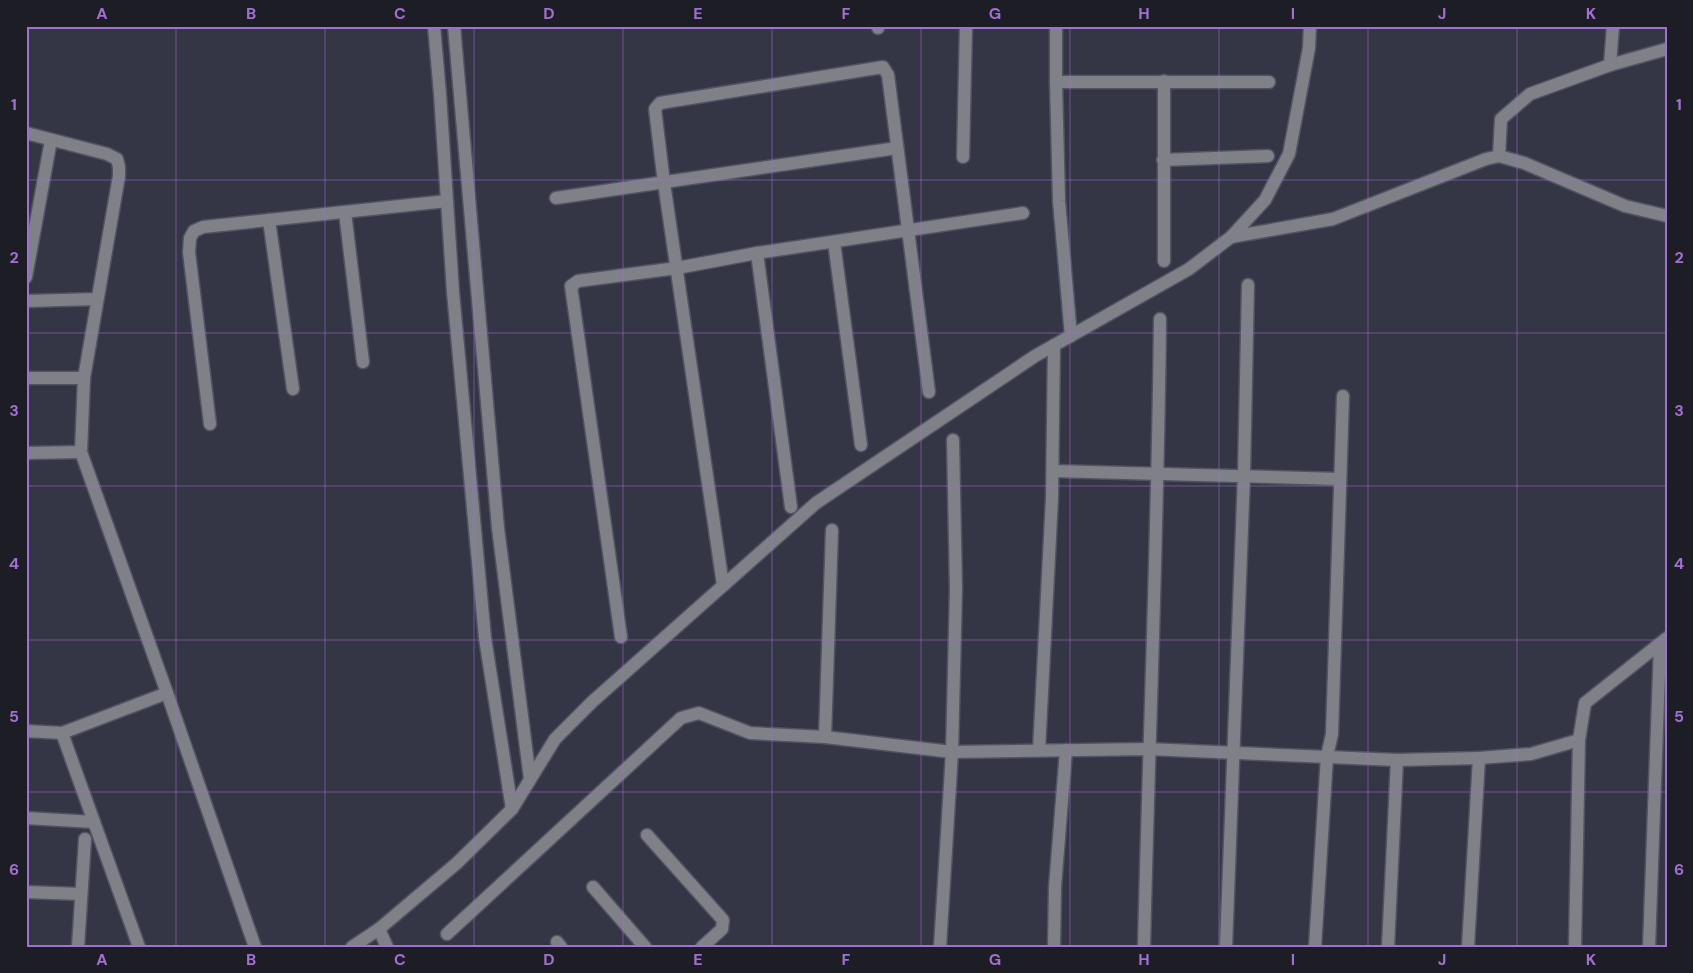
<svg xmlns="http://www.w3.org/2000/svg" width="1693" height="973" font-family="'DM Sans',sans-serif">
	<rect width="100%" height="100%" fill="#343646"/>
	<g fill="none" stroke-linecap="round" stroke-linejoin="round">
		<defs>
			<g id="minor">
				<polyline points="434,26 440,94 453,292 485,638 512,809"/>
				<polyline points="454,26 498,528 530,779"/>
				<polyline points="1056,26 1056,82 1059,201 1071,336"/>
				<polyline points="878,28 878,26"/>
				<polyline points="1610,65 1613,26"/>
				<polyline points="1164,81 1164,261"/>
				<polyline points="1056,82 1269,82"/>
				<polyline points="26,133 107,154 117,159 119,167 119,176 84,378 81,452 167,693 255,947"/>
				<polyline points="1499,156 1501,119 1530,94 1610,65 1667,49"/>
				<polyline points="963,157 966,26"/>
				<polyline points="1163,160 1268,156"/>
				<polyline points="556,198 897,148"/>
				<polyline points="345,212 363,362"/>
				<polyline points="269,220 293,389"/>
				<polyline points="1231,237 1333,219 1486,159 1499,156 1524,163 1625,206 1667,216"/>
				<polyline points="834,242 861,445"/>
				<polyline points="757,253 791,507"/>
				<polyline points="26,277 51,140"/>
				<polyline points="26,301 97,299"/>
				<polyline points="26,378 84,378"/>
				<polyline points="210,424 189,252 190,238 194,231 203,227 447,201"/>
				<polyline points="26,453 81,452"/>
				<polyline points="1053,471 1340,479"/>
				<polyline points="723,585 664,183 655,109 660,103 883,67 888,75 929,392"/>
				<polyline points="621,637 571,286 578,281 677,268 757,253 1023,213"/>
				<polyline points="26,731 62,733 167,693"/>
				<polyline points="62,733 139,947"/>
				<polyline points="825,737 832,530"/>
				<polyline points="1039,750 1052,498 1054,345"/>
				<polyline points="1479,758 1531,754 1579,740 1585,703 1667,638"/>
				<polyline points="26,818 94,822"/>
				<polyline points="647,835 723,920 722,929 702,947"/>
				<polyline points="593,887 645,947"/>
				<polyline points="26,892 81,894"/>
				<polyline points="379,929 387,947"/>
				<polyline points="447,934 681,718 699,713 750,733 825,737 952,752 1148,749 1397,760 1479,758 1468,947"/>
				<polyline points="557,942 561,947"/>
				<polyline points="78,947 85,839"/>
				<polyline points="352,947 379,929 457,863 512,809 555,739 592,702 816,503 1035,356 1189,269 1231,237 1265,200 1289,154 1309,48 1310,26"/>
				<polyline points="940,947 952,752 956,589 953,440"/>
				<polyline points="1054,947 1055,887 1066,750"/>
				<path d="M1144,947c5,-210 14,-419 16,-628"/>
				<polyline points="1226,947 1244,475 1248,285"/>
				<polyline points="1315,947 1327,756 1332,734 1343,396"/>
				<polyline points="1388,947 1397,760"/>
				<polyline points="1575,947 1579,740"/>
				<polyline points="1649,947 1660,645"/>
			</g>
		</defs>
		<use href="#minor" stroke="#515362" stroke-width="15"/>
		<use href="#minor" stroke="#7f8088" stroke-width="12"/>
	</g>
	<path fill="none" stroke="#a26fd2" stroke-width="1" stroke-opacity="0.55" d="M176,26v921M325,26v921M474,26v921M623,26v921M772,26v921M921,26v921M1070,26v921M1219,26v921M1368,26v921M1517,26v921M26,180h1641M26,333h1641M26,486h1641M26,640h1641M26,792h1641"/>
	<rect width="1693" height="973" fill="none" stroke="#1d1e25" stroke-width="55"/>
	<rect x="28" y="28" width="1638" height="918" fill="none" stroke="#a26fd2" stroke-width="2"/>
	<g font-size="16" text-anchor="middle" font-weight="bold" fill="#a26fd2">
		<text x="102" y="19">A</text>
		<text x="251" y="19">B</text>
		<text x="400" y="19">C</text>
		<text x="549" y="19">D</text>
		<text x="698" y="19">E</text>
		<text x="846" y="19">F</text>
		<text x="995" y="19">G</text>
		<text x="1144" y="19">H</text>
		<text x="1293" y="19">I</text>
		<text x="1442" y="19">J</text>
		<text x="1591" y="19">K</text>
		<text x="14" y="110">1</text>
		<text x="1679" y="110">1</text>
		<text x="14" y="263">2</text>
		<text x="1679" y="263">2</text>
		<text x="14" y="416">3</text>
		<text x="1679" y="416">3</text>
		<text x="14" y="569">4</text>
		<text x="1679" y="569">4</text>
		<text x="14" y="722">5</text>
		<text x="1679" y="722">5</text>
		<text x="14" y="875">6</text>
		<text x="1679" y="875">6</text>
		<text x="102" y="965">A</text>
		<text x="251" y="965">B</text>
		<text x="400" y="965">C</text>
		<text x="549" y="965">D</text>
		<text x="698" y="965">E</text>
		<text x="846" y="965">F</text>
		<text x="995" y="965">G</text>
		<text x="1144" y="965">H</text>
		<text x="1293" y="965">I</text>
		<text x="1442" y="965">J</text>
		<text x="1591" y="965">K</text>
	</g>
</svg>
